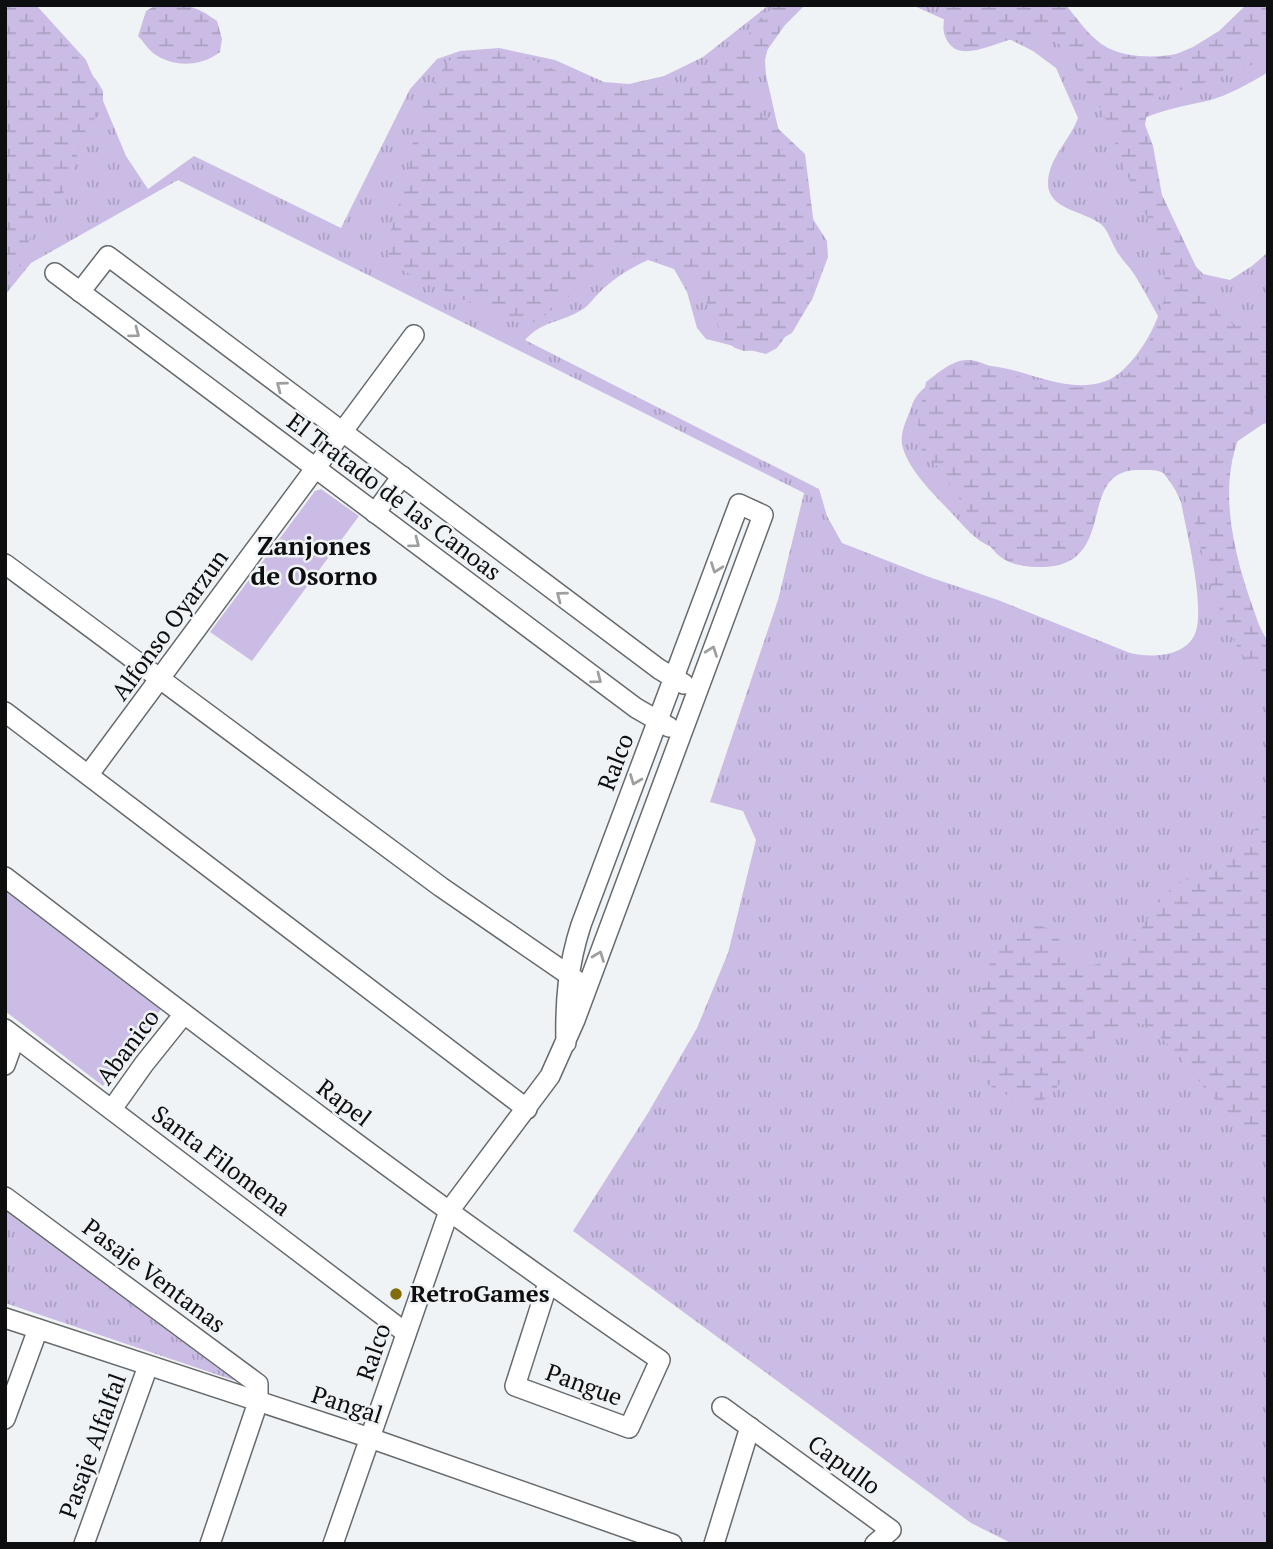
<svg xmlns="http://www.w3.org/2000/svg" width="1273" height="1549" font-family="'PT Serif',serif">
	<defs>
		<pattern id="grass-tufts" width="24" height="20" patternUnits="userSpaceOnUse" patternTransform="scale(1.75)"><rect width="24" height="20" fill="#cabce4"/><path d="M3 7l-1-3M5 7V3M7 7l1-3M15 17l-1-3M17 17v-4M19 17l1-3" fill="none" stroke="#aca0c2"/></pattern>
		<pattern id="wetland-marsh" width="20" height="14" patternUnits="userSpaceOnUse" patternTransform="scale(1.75)"><rect width="20" height="14" fill="#cabce4"/><path d="M1 5h8M5 5V1M11 12h8M15 12V8" fill="none" stroke="#aca0c2"/></pattern>
	</defs>
	<rect width="100%" height="100%" fill="#f0f3f6"/>
	<g fill="url(#grass-tufts)">
		<path d="M5,5l32,1 49,54 40,96 22,33 46,-33 147,72 69,-139 27,-30 23,-8 39,-3 56,12 49,22 25,2 35,-8 39,-19 66,-52h23l-20,26 -7,29 1,15 13,57 25,73 23,36 1,16 -16,43 -35,48 -11,6 -60,-15 -9,-11 -10,-36 -13,-23 -26,-9c-18,8 -37,20 -50,34 -7,7 -11,14 -20,18 -19,11 -36,9 -53,28l294,149 8,27 15,27 87,34 69,23 132,53c20,5 53,4 64,-17 13,-24 -8,-106 -13,-134 -13,-31 -29,-40 -56,-59l-86,113c-39,-5 -53,-4 -80,-35 -18,-20 -52,-50 -57,-77 -2,-12 5,-25 9,-36 6,-18 17,-24 33,-31 15,-7 30,-13 47,-11 38,4 76,29 115,15 22,-8 45,-44 52,-65 -8,-14 -15,-28 -24,-42 -6,-9 -14,-16 -19,-26 -4,-7 -7,-17 -13,-23 -18,-15 -56,-15 -54,-44 2,-25 22,-41 30,-63l-22,-50 -23,-17 -26,-13 -46,-11 -49,-22h140l48,49 57,8 36,-15 26,-16 27,-26h22v67c-19,12 -39,23 -61,29 -23,5 -42,8 -65,18l-7,44 49,91 19,20 27,6 22,-14 16,-14v171l-5,1 -28,19 -20,58 53,157v886h-255l-42,-21 -398,-292 75,-118 49,-85 31,-75 28,-113 -13,-29 -33,-9 68,-202 26,-107 -626,-313 -147,83 -26,32z"/>
		<polygon points="5,1211 236,1381 5,1303"/>
	</g>
	<g fill="url(#wetland-marsh)">
		<polygon points="5,5 32,5 52,24 97,81 103,91 103,104 79,146 71,185 42,214 30,238 22,264 15,272 5,276"/>
		<path d="M156,5c29,0 36,-2 61,16l5,18 -2,13c-19,15 -47,16 -67,1 -6,-5 -10,-12 -15,-17l8,-25z"/>
		<polygon points="775,5 805,5 785,25 749,76 749,94 753,105 805,154 814,225 816,266 809,304 792,333 761,350 744,351 735,348 725,341 712,311 695,286 672,266 650,259 630,256 617,258 538,321 524,324 504,319 391,265 387,244 405,183 416,126 427,94 448,61 471,52 492,50 526,57 575,79 618,87 669,87 714,72 742,43 759,20"/>
		<path d="M945,5h121c12,15 25,34 42,43 31,15 81,9 111,-10 13,-8 24,-22 36,-33h13v46l-22,18 -93,30 -6,13 -2,13 8,21 9,49 56,118c19,16 27,17 50,5v76c-13,9 -19,20 -25,34 -29,61 -7,134 15,194 2,7 7,13 9,19 4,14 1,34 1,49 -13,-17 -26,-34 -36,-53 -10,-19 -18,-43 -25,-64 -9,-29 -13,-85 -43,-100 -8,-4 -19,-3 -27,-3 -64,2 -14,101 -102,97 -14,-1 -28,-3 -39,-14 -19,-21 -31,-47 -47,-70 -5,-7 -10,-15 -16,-22 -3,-3 -9,-7 -11,-11 -10,-16 1,-50 4,-68 11,-8 26,-22 41,-22 8,-1 19,5 26,7 17,5 33,14 50,18 24,6 60,2 83,-10 7,-5 13,-18 18,-26 47,-67 4,-125 -23,-188 -4,-12 -7,-24 -12,-35 -11,-24 -25,-47 -41,-68 -3,-5 -7,-13 -12,-17 -32,-26 -95,38 -111,-5 -4,-10 1,-20 0,-31z"/>
		<path d="M1268,802v338l-20,-10 -38,-35 -34,-43 -27,-26 -16,-4 -35,12 -48,62 -16,9 -22,-7 -25,-14c-2,-6 -6,-13 -7,-20 -8,-38 1,-146 60,-138 23,4 27,42 53,39 41,-5 51,-51 77,-75 19,-18 58,-24 70,-37 10,-11 23,-38 28,-51z"/>
	</g>
	<g fill="#cabce4">
		<polygon points="321,489 359,516 252,661 210,632 315,491"/>
		<polygon points="5,887 161,1009 103,1086 5,1011"/>
	</g>
	<g fill="none" stroke-linecap="round" stroke-linejoin="round">
		<defs>
			<g id="minor">
				<polyline points="55,273 636,708 669,727"/>
				<polyline points="80,292 108,256 659,669 684,684"/>
				<polyline points="375,513 402,476"/>
				<polyline points="5,564 441,887 576,980"/>
				<polyline points="5,712 527,1109"/>
				<polyline points="89,774 414,335"/>
				<path d="M5,877c215,165 431,330 655,483l-31,68 -114,-42 33,-103"/>
				<polyline points="5,1029 406,1333"/>
				<polyline points="5,1065 15,1037"/>
				<polyline points="112,1109 144,1064 184,1014"/>
				<polyline points="5,1197 258,1384 258,1402 210,1544"/>
				<polyline points="5,1318 370,1438 672,1544"/>
				<polyline points="722,1407 891,1530 875,1544"/>
				<polyline points="5,1419 38,1329"/>
				<polyline points="84,1544 148,1366"/>
				<path d="M333,1544l116,-333 101,-135 25,-56 188,-505 -24,-11 -158,421c-13,40 -16,76 -15,118"/>
				<polyline points="714,1544 750,1427"/>
			</g>
		</defs>
		<use href="#minor" stroke="#676a6c" stroke-width="22"/>
		<use href="#minor" stroke="#fff" stroke-width="19"/>
	</g>
	<defs><path id="oneway-chevron" d="M-2-3.5L2.5 0L-2 3.5" fill="none" stroke-width="1.6" stroke-linecap="round" stroke-linejoin="round" transform="scale(1.75)"/></defs>
	<g stroke="#9e9f9f">
		<use href="#oneway-chevron" transform="translate(135 333) rotate(37)"/>
		<use href="#oneway-chevron" transform="translate(281 386) rotate(-143)"/>
		<use href="#oneway-chevron" transform="translate(415 543) rotate(37)"/>
		<use href="#oneway-chevron" transform="translate(716 568) rotate(110)"/>
		<use href="#oneway-chevron" transform="translate(561 596) rotate(-143)"/>
		<use href="#oneway-chevron" transform="translate(712 651) rotate(-70)"/>
		<use href="#oneway-chevron" transform="translate(597 679) rotate(37)"/>
		<use href="#oneway-chevron" transform="translate(635 780) rotate(111)"/>
		<use href="#oneway-chevron" transform="translate(599 956) rotate(-69)"/>
	</g>
	<circle fill="#816e0b" stroke="#f0f3f6" stroke-width="2.5" cx="396" cy="1294" r="7"/>
	<g text-anchor="middle" stroke-width="5" stroke-linejoin="round" paint-order="stroke">
		<g font-size="24" fill="#0d0e0f" stroke="#f0f3f6">
			<text transform="translate(394 497) rotate(37)" y="8">El Tratado de las Canoas</text>
			<text transform="translate(170 625) rotate(-54)" y="8">Alfonso Oyarzun</text>
			<text transform="translate(616 762) rotate(-69)" y="8">Ralco</text>
			<text transform="translate(128 1047) rotate(-53)" y="8">Abanico</text>
			<text transform="translate(344 1103) rotate(37)" y="8">Rapel</text>
			<text transform="translate(221 1161) rotate(37)" y="8">Santa Filomena</text>
			<text transform="translate(154 1276) rotate(37)" y="8">Pasaje Ventanas</text>
			<text transform="translate(374 1352) rotate(-71)" y="8">Ralco</text>
			<text transform="translate(584 1385) rotate(20)" y="8">Pangue</text>
			<text transform="translate(347 1405) rotate(18)" y="8">Pangal</text>
			<text transform="translate(93 1446) rotate(-70)" y="8">Pasaje Alfalfal</text>
			<text transform="translate(844 1465) rotate(36)" y="8">Capullo</text>
		</g>
		<g font-size="24" font-weight="bold" fill="#0d0e0f" stroke="#f0f3f6" text-anchor="start">
			<text x="410" y="1302">RetroGames</text>
		</g>
		<g font-size="26" font-weight="bold" fill="#0d0e0f" stroke="#f0f3f6">
			<text x="314" y="555">Zanjones<tspan x="314" dy="30">de Osorno</tspan></text>
		</g>
	</g>
	<rect width="1273" height="1549" fill="none" stroke="#0d0e0f" stroke-width="14"/>
</svg>
